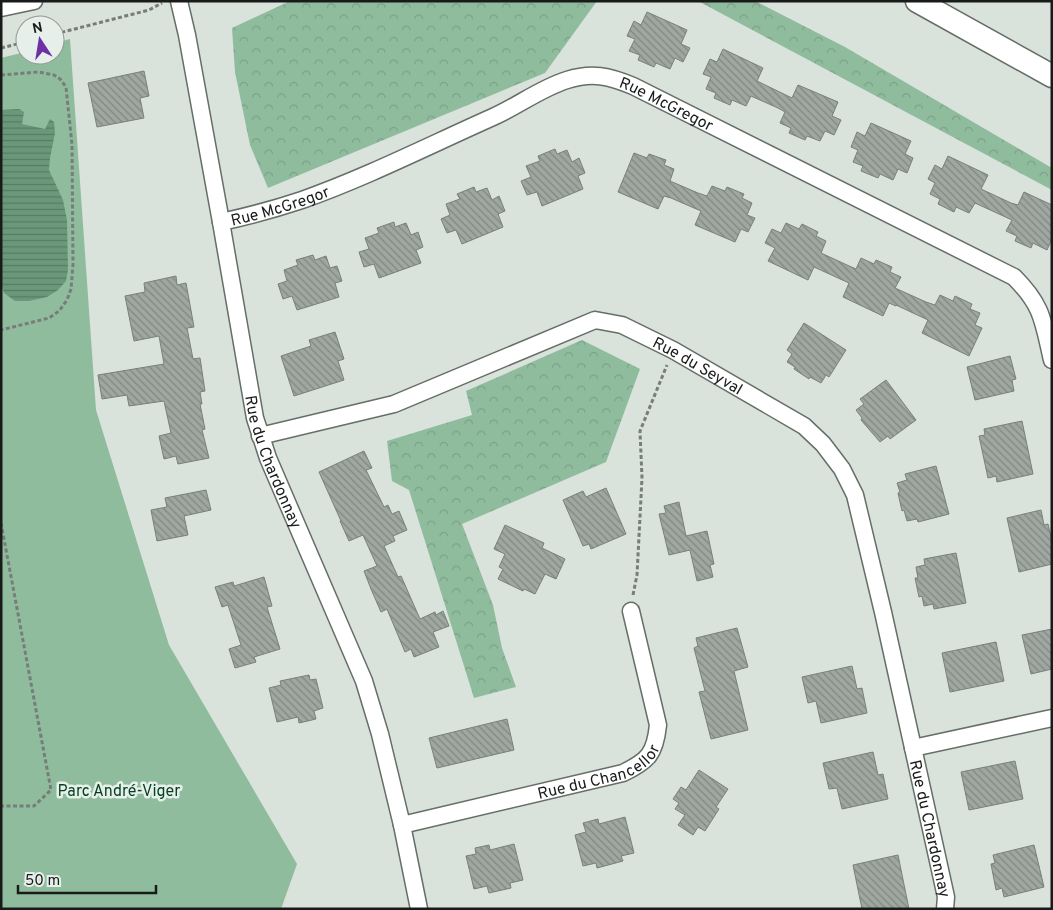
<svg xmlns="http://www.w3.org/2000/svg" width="1053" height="910" font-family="Overpass,sans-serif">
	<defs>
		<pattern id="forest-crowns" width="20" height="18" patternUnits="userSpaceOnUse" patternTransform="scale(1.25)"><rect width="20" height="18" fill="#90bc9e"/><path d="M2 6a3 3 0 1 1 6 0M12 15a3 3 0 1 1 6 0" fill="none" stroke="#7ba188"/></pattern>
		<pattern id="water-rules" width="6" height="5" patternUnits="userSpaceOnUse" patternTransform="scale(1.25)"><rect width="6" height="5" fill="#6b987a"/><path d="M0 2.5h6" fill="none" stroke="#577b63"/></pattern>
		<pattern id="building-back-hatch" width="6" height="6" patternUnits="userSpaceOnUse" patternTransform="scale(1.25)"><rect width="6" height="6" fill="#9fa7a1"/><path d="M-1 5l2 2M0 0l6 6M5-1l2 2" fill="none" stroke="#818782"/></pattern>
	</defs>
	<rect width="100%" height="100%" fill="#d9e2db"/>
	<g fill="url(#forest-crowns)">
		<polygon points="290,1 597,1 545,73 268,188 250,145 235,72 232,28"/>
		<polygon points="698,1 755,1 845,47 1052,168 1052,190"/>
		<polygon points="582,340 640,369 606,462 462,524 493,605 502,648 516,687 474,698 409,490 392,481 387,441 472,415 466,391"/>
	</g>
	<polygon fill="#90bc9e" points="70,39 96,410 169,645 297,864 281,909 1,909 1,58 25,52 25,55 55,55 55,43"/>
	<polygon fill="url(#water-rules)" points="19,109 24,112 22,124 45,129 50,119 54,122 55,133 50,158 49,170 63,200 67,220 68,270 66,281 58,290 47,297 29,301 15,301 4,293 1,283 1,110"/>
	<g fill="url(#building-back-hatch)" stroke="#78807b">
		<polygon points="647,12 687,30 681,44 690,48 683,62 675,58 670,69 656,63 654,67 638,60 640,55 629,51 635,39 627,36 634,21 641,25"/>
		<polygon points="723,49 763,68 757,81 792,98 798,85 838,102 832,116 841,120 834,135 825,131 820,141 807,136 805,140 789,133 791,128 780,123 785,112 778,108 751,96 746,106 732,100 730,105 714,98 716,93 706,89 711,77 703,74 710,59 717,62"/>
		<polygon points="144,71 149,96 140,98 144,118 97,127 88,83"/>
		<polygon points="871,123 911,141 905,154 913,158 907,173 898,169 893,180 880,174 878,178 861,171 863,166 853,162 858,150 851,147 857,132 865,136"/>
		<polygon points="555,149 557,154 567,150 572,162 579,158 585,173 578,176 583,189 542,206 537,192 527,195 521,181 531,177 526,166 540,161 538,156"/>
		<polygon points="634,153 647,158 649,154 666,160 664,165 674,169 670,181 698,193 707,196 712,186 725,191 727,187 744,194 742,198 752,203 747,215 755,218 748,232 741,229 735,242 695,225 701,211 671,198 664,196 658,209 618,192"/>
		<polygon points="948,156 988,175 981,189 1011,203 1018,205 1024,192 1052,205 1052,239 1047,250 1033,243 1031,248 1015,241 1017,236 1006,231 1012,220 975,203 969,213 956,207 954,212 938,204 940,199 930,194 935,183 928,179 935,165 942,169"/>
		<polygon points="474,187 476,192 487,188 492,200 499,196 505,211 498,214 503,227 462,244 456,230 447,233 441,219 450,215 446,204 460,199 457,194"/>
		<polygon points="394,222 395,227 406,223 411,235 418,232 423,247 416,250 421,263 379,278 374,264 364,267 359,252 369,249 365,238 379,233 377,228"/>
		<polygon points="786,223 799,229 802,224 818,232 816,236 826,241 821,253 847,265 856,269 861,258 874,264 876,260 892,267 890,272 901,277 895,288 926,302 935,305 940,295 953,301 955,296 972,304 970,309 980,313 975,325 982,328 969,356 922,333 928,320 896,305 896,306 889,303 883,316 843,297 849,283 814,267 808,280 768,261 775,248 765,243 772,229 781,233"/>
		<polygon points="313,255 315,260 326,256 330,268 337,266 342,281 335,283 339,297 297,310 292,296 283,299 278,284 287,281 284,270 298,265 296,260"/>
		<polygon points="176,276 177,285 186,283 194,327 187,328 193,359 200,358 205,391 200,392 202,404 200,404 205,429 202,430 209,458 178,464 176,456 164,459 159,436 171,433 164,401 129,406 127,395 102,399 98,375 164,364 159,336 134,341 125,296 145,292 144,283"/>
		<polygon points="804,323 846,350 829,377 826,375 821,383 810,377 809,379 794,369 795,367 787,362 792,354 787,350"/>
		<polygon points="335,332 344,359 338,361 344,380 294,396 281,356 311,346 309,340"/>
		<polygon points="1010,356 1016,379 1012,380 1014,391 975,400 967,367"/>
		<polygon points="886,380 916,420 890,439 888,436 880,442 861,420 862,418 856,410 864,404 860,399"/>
		<polygon points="1022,421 1033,474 997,482 996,476 988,478 979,436 985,435 984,429"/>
		<polygon points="364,451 372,468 366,470 384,507 388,505 392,514 399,511 407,530 393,536 395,541 384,546 398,577 401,576 420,619 435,612 436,615 443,611 449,626 433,632 439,647 414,657 411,649 405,652 387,609 381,612 371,589 364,571 377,566 363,535 349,541 340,521 341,521 319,472"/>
		<polygon points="936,466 949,514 918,522 917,519 907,521 904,510 902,511 898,493 900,492 897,483 907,480 905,474"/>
		<polygon points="606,488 626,534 591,549 589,544 583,546 563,500 583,491 586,497"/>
		<polygon points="206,490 211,510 184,516 188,535 157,541 151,510 167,507 165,498"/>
		<polygon points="679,502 686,536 707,531 714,564 710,565 713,577 697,581 690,550 669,555 659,514 666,513 664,506"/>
		<polygon points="1041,510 1044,525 1048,524 1052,541 1052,564 1019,572 1007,518"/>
		<polygon points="505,525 544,543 542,548 565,559 556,579 545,574 535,594 524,589 523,591 498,579 503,569 499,567 505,554 494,549"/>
		<polygon points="956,553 966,603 934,609 933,604 924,606 922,596 919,597 915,578 918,578 916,567 925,565 924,559"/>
		<polygon points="264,577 272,606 267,607 280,649 254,657 256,662 235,668 229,649 241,645 228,605 222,607 215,587 233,582 234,586"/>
		<polygon points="737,628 748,667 734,671 748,730 711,739 699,692 705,691 694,648 698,646 696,638"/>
		<polygon points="1052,629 1052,669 1031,674 1022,635"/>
		<polygon points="996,642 1004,681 950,692 942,653"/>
		<polygon points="852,666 857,689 862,688 867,713 821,723 816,701 808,703 802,677"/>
		<polygon points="309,675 310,680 316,679 323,708 314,711 316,719 299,723 298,717 277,722 269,688 281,685 280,681"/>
		<polygon points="507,719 514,750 437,768 429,738"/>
		<polygon points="873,752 878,775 883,774 888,799 842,809 837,788 829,789 823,763"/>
		<polygon points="1015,761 1023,799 969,810 961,772"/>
		<polygon points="699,770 728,789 716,807 719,809 705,831 698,827 693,835 678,825 685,815 675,809 679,803 673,799 681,787 686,790"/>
		<polygon points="625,817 634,853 621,856 623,861 597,868 596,863 583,866 575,835 586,832 583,823 598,819 599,824"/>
		<polygon points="514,844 523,880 510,883 511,888 489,893 487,886 474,889 466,856 476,854 475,848 489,845 490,850"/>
		<polygon points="1034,845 1044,887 1004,897 1002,888 996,890 991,864 995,863 993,855"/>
		<polygon points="898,855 909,909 862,909 853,865"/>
	</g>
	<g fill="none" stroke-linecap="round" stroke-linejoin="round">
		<defs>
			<g id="street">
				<path id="s1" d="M179,1l8,34 34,187 34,196 13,40 96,223 16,53 22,91 17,84"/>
				<polyline points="1,8 34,1"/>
				<path id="s2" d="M221,222c28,-6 54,-13 81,-22 65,-23 128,-55 191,-83 25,-11 48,-29 74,-37 25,-8 42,-4 66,6l381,191c29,29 29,44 38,83"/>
				<path id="s3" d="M260,436l134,-32 201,-84 27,5 51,25 131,76 19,18 19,25 13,26 28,117 63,285 -1,12"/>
				<polyline points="913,748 1052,718"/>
				<path id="s4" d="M402,825l221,-52c25,-12 32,-19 35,-48l-27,-114"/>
			</g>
			<polyline id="secondary" points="917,1 1052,76"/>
		</defs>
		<use href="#street" stroke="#666e68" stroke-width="19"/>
		<use href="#secondary" stroke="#666e68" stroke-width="25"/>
		<g stroke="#777d78" stroke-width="3" stroke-dasharray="4 2.5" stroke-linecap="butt">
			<polyline points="55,34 149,10 162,3"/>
			<polyline points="1,48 25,42"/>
			<polyline points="1,75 38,72 54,75 60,79 66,87 72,145 73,265 71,289 67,300 59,311 49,318 1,330"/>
			<polyline points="1,523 51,790 34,806 1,806"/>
			<polyline points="633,595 637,575 642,478 640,431 667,365"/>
		</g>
		<use href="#street" stroke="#fff" stroke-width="16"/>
		<use href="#secondary" stroke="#fff" stroke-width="22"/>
	</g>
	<g text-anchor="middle" stroke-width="5" stroke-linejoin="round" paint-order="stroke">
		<g font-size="16" fill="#181b19" stroke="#e6efe9">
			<text dy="6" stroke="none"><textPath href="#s2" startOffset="481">Rue McGregor</textPath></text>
			<text dy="6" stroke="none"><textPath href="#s2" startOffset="61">Rue McGregor</textPath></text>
			<text dy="6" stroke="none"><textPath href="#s3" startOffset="469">Rue du Seyval</textPath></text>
			<text dy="6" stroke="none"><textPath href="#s1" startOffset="471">Rue du Chardonnay</textPath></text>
			<text dy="6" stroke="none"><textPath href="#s4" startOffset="205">Rue du Chancellor</textPath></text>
			<text dy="6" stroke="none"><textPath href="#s3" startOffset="1020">Rue du Chardonnay</textPath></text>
		</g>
		<g font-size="16" fill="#053f21" stroke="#e6efe9">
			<text x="119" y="796">Parc André-Viger</text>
		</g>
	</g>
	<rect width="1053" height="910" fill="none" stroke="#181b19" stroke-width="5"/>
	<g transform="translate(40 40) rotate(348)"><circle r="24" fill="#e6efe9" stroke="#949a96"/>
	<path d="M0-4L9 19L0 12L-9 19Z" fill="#6f30a6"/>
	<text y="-8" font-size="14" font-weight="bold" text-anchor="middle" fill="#181b19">N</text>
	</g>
	<path d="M18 885v8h138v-8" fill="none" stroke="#181b19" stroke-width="2.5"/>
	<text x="25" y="885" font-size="15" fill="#181b19" stroke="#e6efe9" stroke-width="4" paint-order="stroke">50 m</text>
</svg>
